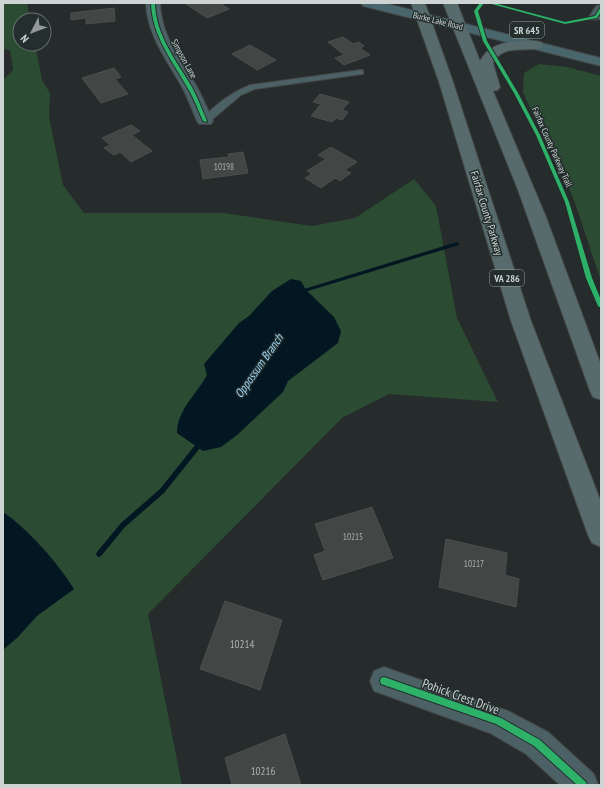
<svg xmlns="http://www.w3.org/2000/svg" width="604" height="788" font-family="'PT Sans Narrow',sans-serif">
	<rect width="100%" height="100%" fill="#262b2b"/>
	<g fill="#2b4b32">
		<polygon points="3,3 27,3 30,20 20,20 20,44 35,44 42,80 50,93 49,117 63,185 84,213 224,213 312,226 355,218 414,179 436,206 457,318 498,402 389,394 342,418 148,614 182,785 3,785 3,80 13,70 10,50 3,49"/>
		<polygon points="539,64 567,67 601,76 601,278 600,278 575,203 553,147 532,113 523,92 524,73"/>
	</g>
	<g fill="#031722">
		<path d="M291,279l10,2 5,9 28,27 7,14 -3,12 -50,38 -5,11 -46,43 -16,12 -18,4 -26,-18c0,-23 20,-39 30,-58l-3,-11 35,-41 10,-7 23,-25z"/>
		<path d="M3,512c25,17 55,51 71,77l-37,27 -19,21 -15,13z"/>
	</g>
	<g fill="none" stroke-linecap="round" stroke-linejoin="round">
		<g fill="#031722" fill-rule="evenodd">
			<polygon points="457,242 459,243 459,245 308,291 305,296 301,296 300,295 304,289"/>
			<polygon points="202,438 204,439 205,441 204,443 164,493 125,527 101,556 99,557 97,556 96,554 97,552 121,523 160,489 200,439"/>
		</g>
	</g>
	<g fill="#424645" stroke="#4b4f4f">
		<polygon points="190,3 220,3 229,9 207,18 186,4"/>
		<polygon points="114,8 115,21 86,24 86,18 71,20 71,13"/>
		<polygon points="343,37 353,44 359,42 364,46 360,48 370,55 344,65 335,58 344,55 328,42"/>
		<polygon points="250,45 276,60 257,70 232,54"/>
		<polygon points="114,68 121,77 115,79 128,94 101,103 82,78"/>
		<polygon points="320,94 349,102 342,110 348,112 342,120 336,118 332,122 311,116 321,104 313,102"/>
		<polygon points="131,125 140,131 132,135 152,151 131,162 120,152 114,155 104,148 110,145 102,138"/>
		<polygon points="331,147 357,162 345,170 351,173 340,181 335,178 321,188 305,178 312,174 307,171 326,159 318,155"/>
		<polygon points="243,152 248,173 203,179 200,160 229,157 228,154"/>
		<polygon points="372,507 393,558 323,580 314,555 325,551 315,524"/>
		<polygon points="446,539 507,553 505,575 519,579 516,607 439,587"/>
		<polygon points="225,601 282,620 260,690 200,669"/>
		<polygon points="285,734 301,785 232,785 225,758"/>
	</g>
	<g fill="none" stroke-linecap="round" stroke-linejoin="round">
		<defs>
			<path id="lane" d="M360,70h3v4l-108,15 -14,6 -33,28 -3,1 -4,-3c13,-16 30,-28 49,-36z"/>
			<g id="street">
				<path d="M146,3h14c1,33 21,57 37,84 6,11 11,23 16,34l-2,3h-12l-2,-3c-5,-11 -9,-23 -15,-34 -15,-27 -35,-52 -36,-84z"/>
				<polygon points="601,5 601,19 591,20 589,17 596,6"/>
				<polygon points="384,667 508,711 548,732 594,774 598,785 560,785 526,754 490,733 374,691 370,681 374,671"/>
			</g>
			<polygon id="primary" points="361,3 384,3 601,58 601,66 363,6"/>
			<g id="highway">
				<polygon points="411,3 425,3 453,82 531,321 601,502 601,547 592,543 588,535 511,321 439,82"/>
				<path d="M443,3h14l23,58c11,-21 35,-20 56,-20l5,1 2,3 -2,3c-17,4 -38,-4 -48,15l7,24 -2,3 -5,1 53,126 55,148v35l-8,-3 -3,-6 -72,-201z"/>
			</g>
		</defs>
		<use href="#lane" stroke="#424545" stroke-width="2"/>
		<use href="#street" stroke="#424545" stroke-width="2"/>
		<use href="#primary" stroke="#424545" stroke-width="2"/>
		<use href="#highway" stroke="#424545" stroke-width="2"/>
		<use href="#lane" fill="#4c6165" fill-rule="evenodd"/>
		<use href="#street" fill="#4c6165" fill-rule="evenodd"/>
		<use href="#primary" fill="#48666c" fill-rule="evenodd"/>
		<use href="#highway" fill="#576a6c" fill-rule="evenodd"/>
		<defs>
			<g id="cycleway">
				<path d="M151,3h4c1,33 21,57 37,84 6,11 10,23 15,34v1l-4,-1c-5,-11 -9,-23 -16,-34 -15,-27 -35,-51 -36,-84z"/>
				<polygon points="480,3 484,3 478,11 487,41 518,93 540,135 569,202 592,278 601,300 601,308 598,306 586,278 565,202 536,135 514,93 483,41 474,11"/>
				<polygon points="488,3 494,3 565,22 595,16 600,8 601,8 601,12 597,18 565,24"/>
				<polygon points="384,677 501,718 540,740 586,782 587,785 577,785 534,746 496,724 381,684 380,681 381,678"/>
			</g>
		</defs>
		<use href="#cycleway" stroke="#232e2d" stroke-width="2"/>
		<use href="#cycleway" fill="#2db169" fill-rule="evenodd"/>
	</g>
	<g text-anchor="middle" stroke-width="3" stroke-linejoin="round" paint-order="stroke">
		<g font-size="9" fill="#cdd4d3" stroke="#232e2d">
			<text transform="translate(438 21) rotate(14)" y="3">Burke Lake Road</text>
			<text transform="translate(184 59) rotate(61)" y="3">Simpson Lane</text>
			<text transform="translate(552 147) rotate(66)" y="3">Fairfax County Parkway Trail</text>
		</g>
		<g font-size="9" fill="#aab0b0">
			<text x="224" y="170">10198</text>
			<text x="353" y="540">10215</text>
			<text x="474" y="567">10217</text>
		</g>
		<g fill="#232e2d" stroke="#9aa2a1" stroke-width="1">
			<rect x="510" y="22" width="34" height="16" rx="3"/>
			<rect x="490" y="270" width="34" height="16" rx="3"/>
		</g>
		<g font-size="10" font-weight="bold" fill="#cdd4d3">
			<text x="527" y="34">SR 645</text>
			<text x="507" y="282">VA 286</text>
		</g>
		<g font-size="11" fill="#cdd4d3" stroke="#232e2d">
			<text transform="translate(487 213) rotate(73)" y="4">Fairfax County Parkway</text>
		</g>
		<g font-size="11" fill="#aab0b0">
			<text x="242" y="648">10214</text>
			<text x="263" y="775">10216</text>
		</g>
		<g font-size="12" font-style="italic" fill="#9cd7f8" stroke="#232e2d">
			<text transform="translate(259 366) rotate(-55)" y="4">Oppossum Branch</text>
		</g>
		<g font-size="13" fill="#cdd4d3" stroke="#232e2d">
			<text transform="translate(461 696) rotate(20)" y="5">Pohick Crest Drive</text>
		</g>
	</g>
	<rect width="604" height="788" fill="none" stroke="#cdd4d3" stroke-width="8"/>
	<g transform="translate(32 32) rotate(228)"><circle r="19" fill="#232e2d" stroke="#67706f"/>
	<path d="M0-3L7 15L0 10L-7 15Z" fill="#939998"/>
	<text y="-6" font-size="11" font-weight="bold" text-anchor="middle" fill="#cdd4d3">N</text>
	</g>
</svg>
